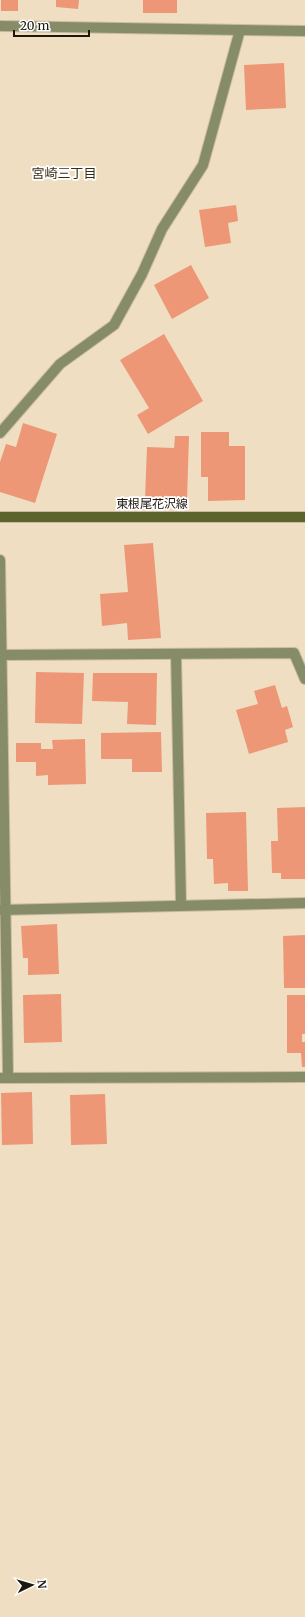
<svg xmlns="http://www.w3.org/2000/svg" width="305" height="1617" font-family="Merriweather,'Noto Sans JP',serif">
	<rect width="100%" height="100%" fill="#efdec2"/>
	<g fill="#ed9776">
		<rect x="1" y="0" width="17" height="11"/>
		<polygon points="56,0 79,0 78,9 56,7"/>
		<rect x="143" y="0" width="34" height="13"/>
		<polygon points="284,63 286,108 246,110 244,65"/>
		<polygon points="236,205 238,221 228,223 231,243 205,247 199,210"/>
		<polygon points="191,265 209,298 172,319 154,285"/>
		<polygon points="164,334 203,401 148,434 137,415 149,408 120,360"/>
		<polygon points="23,423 57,434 35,503 0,492 0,462 6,444 16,447"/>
		<polygon points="201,432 229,432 229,446 245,446 245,500 208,501 208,477 201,477"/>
		<polygon points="175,436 189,436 187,500 145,499 147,447 174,448"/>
		<polygon points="153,543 161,638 128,640 127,623 102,626 100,594 128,592 124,545"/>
		<polygon points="36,672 84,673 82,724 35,723"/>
		<polygon points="93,673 157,673 156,725 127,724 128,702 92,701"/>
		<polygon points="275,685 282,708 287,706 293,727 285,730 288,742 249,754 236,710 258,704 254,691"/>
		<polygon points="161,732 162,772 132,772 132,759 101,759 101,733"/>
		<polygon points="85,739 86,784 48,785 48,775 36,776 36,762 16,762 16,743 41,743 41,749 53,749 52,740"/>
		<polygon points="305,807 305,879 281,879 281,873 272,873 271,841 278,841 277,808"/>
		<polygon points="246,812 248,891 228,891 228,883 214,884 213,859 207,859 206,813"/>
		<polygon points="57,924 59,974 28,975 28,958 23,958 21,926"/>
		<polygon points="305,935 305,988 284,988 283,936"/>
		<polygon points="61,994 62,1042 24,1043 23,995"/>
		<polygon points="287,995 305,995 305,1034 302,1034 302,1042 305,1042 305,1067 302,1067 301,1053 287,1053"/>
		<polygon points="32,1092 33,1144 2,1145 1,1093"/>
		<polygon points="105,1094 107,1144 71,1145 70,1095"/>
	</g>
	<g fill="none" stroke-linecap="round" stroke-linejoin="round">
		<defs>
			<g id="street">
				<polyline points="0,26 305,31"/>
				<polyline points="0,433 60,364 114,325 142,274 162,229 203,165 240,30"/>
				<polyline points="0,560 8,1077"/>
				<polyline points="176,654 181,905"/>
				<polyline points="2,655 294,653 305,679"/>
				<polyline points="0,910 305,903"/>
				<polyline points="0,1078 305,1077"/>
			</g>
			<polyline id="secondary" points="0,517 305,517"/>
		</defs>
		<use href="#street" stroke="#c9baa1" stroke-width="12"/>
		<use href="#secondary" stroke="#c9baa1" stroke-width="12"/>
		<use href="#street" stroke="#868c68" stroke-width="10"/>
		<use href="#secondary" stroke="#5c632c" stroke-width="10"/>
	</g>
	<g text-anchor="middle" stroke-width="3.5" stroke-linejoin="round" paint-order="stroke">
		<g font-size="12" fill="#1d170d" stroke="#fff">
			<text x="152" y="508">東根尾花沢線</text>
		</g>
		<g font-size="13" fill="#392c14" stroke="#fff">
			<text x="64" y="178">宮崎三丁目</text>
		</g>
	</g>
	<g transform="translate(32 1585) rotate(85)" stroke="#ffffff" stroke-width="3" paint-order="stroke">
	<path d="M0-3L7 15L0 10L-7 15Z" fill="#1d170d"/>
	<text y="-6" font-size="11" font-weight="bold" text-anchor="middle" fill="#1d170d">N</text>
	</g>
	<path d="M14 30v6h75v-6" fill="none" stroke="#1d170d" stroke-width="2"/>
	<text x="20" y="30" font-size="12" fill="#1d170d" stroke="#ffffff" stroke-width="3" paint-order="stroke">20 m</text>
</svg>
